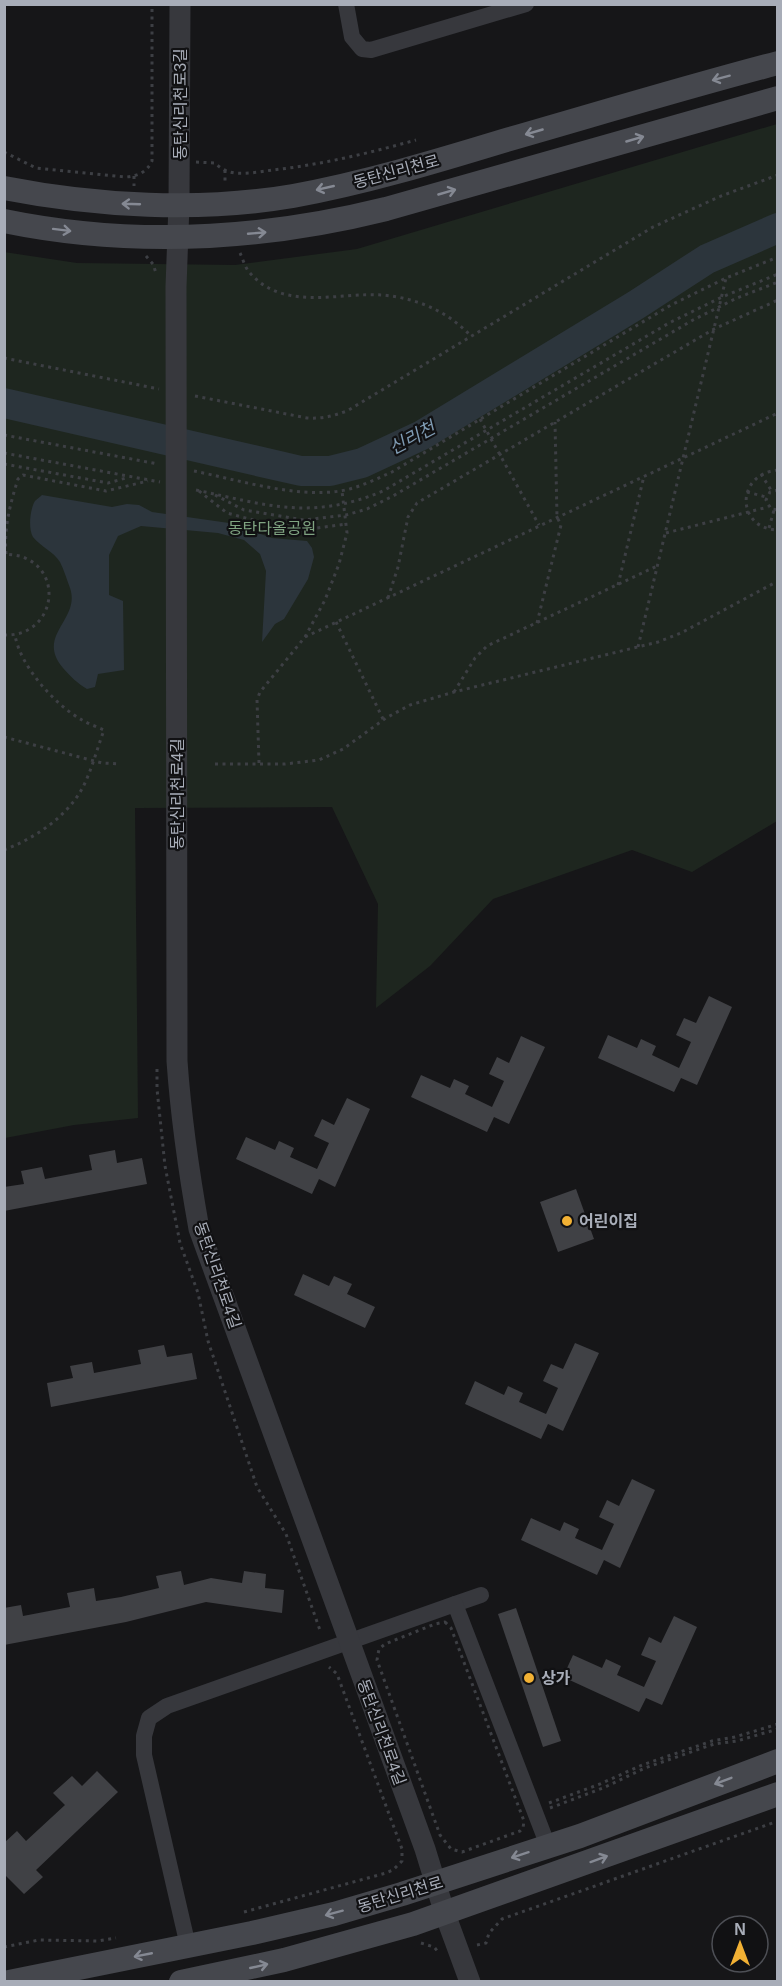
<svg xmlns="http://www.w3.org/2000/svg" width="782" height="1986" font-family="Arial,'Noto Sans KR',sans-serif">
	<rect width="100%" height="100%" fill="#161618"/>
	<polygon fill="#1e261f" points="777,124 777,821 692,872 632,850 493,899 430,966 376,1008 378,904 332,807 135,808 138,1118 74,1125 5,1138 4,252 77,263 235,265 357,249"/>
	<path fill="#2c353c" d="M42,495l70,12 15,-3 12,1 13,7 77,11 43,15 35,3 5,7 2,9 -6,22 -24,40 -9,5 -13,18 4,-71 -6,-17 -16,-14 -26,-7 -77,-7 -23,10 -9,19v40l14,6 1,69 -26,4 -3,13 -8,2c-10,-6 -16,-12 -24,-21 -28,-33 18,-48 7,-80 -3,-8 -6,-18 -10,-26 -7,-11 -19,-15 -27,-25 -5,-8 -3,-28 2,-36 2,-2 5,-4 7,-6z"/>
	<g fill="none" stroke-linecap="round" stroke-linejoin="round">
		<polyline stroke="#2c353c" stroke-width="30" points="4,403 301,471 330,471 362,463 422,435 636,305 707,259 778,228"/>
	</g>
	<g fill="#404145">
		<polygon points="709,996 732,1007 697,1085 681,1078 674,1092 598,1058 608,1035 637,1048 641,1039 656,1046 652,1055 679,1068 691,1042 676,1035 684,1018 696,1023"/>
		<polygon points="521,1036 545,1047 509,1124 494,1117 487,1132 411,1097 421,1075 450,1088 454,1079 469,1086 465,1094 492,1107 504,1081 489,1074 497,1057 509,1063"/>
		<polygon points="347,1098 370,1109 335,1187 319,1179 312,1194 236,1159 246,1137 275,1150 279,1141 294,1148 290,1157 317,1169 329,1143 314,1136 322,1119 334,1125"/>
		<polygon points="115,1150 117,1163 142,1158 147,1184 4,1211 4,1187 24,1184 21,1171 42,1167 45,1179 92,1170 89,1155"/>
		<polygon points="576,1189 594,1239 558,1252 540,1202"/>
		<polygon points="303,1274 329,1286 334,1276 352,1284 347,1294 375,1307 365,1328 294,1295"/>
		<polygon points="575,1343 599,1353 563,1431 548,1424 541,1439 465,1404 475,1381 504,1395 508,1386 523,1393 519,1402 546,1414 558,1388 543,1381 551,1364 563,1369"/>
		<polygon points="164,1345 167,1357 192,1353 197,1379 51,1407 47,1383 73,1378 70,1366 92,1362 94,1373 141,1364 138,1350"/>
		<polygon points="632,1479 655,1490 620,1568 604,1560 597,1575 521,1540 531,1518 560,1531 564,1522 579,1529 575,1538 602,1550 614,1524 599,1517 607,1500 619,1506"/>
		<polygon points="181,1571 184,1585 211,1578 242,1583 244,1571 266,1574 265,1588 284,1590 282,1613 206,1602 126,1622 4,1645 4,1608 21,1605 23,1616 70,1607 67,1593 94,1588 96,1601 121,1597 159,1588 156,1576"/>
		<polygon points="516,1608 561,1741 543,1747 498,1614"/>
		<polygon points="674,1616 697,1627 662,1705 646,1698 639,1712 563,1677 573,1655 602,1668 606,1659 621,1666 617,1675 644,1687 656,1661 641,1655 649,1637 661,1643"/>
		<polygon points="97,1771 118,1792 36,1870 43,1877 24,1894 4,1874 4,1843 17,1831 26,1841 65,1805 53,1793 72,1776 82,1786"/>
	</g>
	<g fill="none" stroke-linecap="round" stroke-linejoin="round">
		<g stroke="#3d3f44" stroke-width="3" stroke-dasharray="3 4.5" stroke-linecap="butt">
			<path d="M4,152l32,16 90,9c12,-1 21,-5 26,-16v-157"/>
			<path d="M196,162l19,1c6,6 12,9 20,10 12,1 25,-1 37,-3 49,-5 97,-17 144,-30"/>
			<polyline points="225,170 225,184"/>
			<polyline points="134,176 134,186"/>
			<path d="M240,253c3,6 5,15 10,20 34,39 89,19 132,22 35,3 65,16 89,41"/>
			<polyline points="146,256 153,264 156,273"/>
			<polyline points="4,358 159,389"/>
			<path d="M195,396l112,22c15,1 26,-2 40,-7l306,-184 68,-31 57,-21"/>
			<polyline points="480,419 539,525"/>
			<polyline points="4,435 158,464"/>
			<polyline points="4,453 160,482"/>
			<polyline points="4,464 108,483 126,478"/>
			<path d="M778,470c-43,4 -42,59 0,60"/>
			<path d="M194,471c44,9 102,27 146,20 19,-3 36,-12 52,-19l279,-167 55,-27 52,-21"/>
			<polyline points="761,474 771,490"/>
			<path d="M196,490c70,15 116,31 187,1l286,-168 53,-26 56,-23"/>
			<polyline points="778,490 770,492 766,500 771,509 778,510"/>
			<polyline points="199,491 227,513 257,521 293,527 317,528 347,524"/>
			<polyline points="747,492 766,497"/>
			<polyline points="215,495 244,510 304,520 346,515 367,509 393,496 693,320 737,298 778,282"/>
			<polyline points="769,528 774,510"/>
			<polyline points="666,533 768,507"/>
			<path d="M6,554c-2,-26 4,-50 12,-75l5,-4 83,16 42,-10"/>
			<polyline points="618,585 644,476"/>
			<polyline points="388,598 398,567 408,517 417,503 714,329 778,300"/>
			<polyline points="336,622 383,719"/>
			<polyline points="537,623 561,525 557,517 555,422"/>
			<path d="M4,635c49,2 61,-60 21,-77 -6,-3 -13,-3 -19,-4"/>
			<polyline points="305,637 778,413"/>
			<polyline points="638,647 726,278"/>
			<polyline points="454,692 475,658 487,646 657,566"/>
			<polyline points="4,737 102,763 120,764"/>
			<polyline points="259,763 257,700 260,692 305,637 325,600 339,564 347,533 342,491"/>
			<polyline points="215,764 285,764 319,760 343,749 386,718 410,705 454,692 658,642 681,633 778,581"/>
			<path d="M4,850c31,-12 63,-33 79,-63 9,-18 14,-38 21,-57 -7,-3 -15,-6 -22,-10 -27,-15 -62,-54 -67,-85"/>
			<polyline points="157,1069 157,1089 165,1166 180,1243 198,1293 208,1341 257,1487 286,1534 321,1633"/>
			<polygon points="445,1622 451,1628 524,1821 523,1828 520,1831 462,1852 451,1849 440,1835 377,1660 379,1649 385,1644 435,1624"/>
			<polyline points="549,1803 600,1784 642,1765 712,1741 735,1737 778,1724"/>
			<polyline points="550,1808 603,1788 645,1768 714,1744 737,1741 778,1729"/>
			<polyline points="244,1912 386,1873 393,1870 402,1861 402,1849 337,1674 329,1667"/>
			<polyline points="421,1943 434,1947 439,1953"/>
			<polyline points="477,1945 486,1943 489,1933 502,1919 778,1821"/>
			<polyline points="4,1947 39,1940 98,1941 116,1938"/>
		</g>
		<g stroke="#37383d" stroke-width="16">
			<polyline points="346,4 352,37 362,49 371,50 526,4"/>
			<polyline points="455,1604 481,1595"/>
			<polyline points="188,1946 144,1755 144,1736 149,1718 167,1706 455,1604 548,1846"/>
		</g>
		<path stroke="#37383d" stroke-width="21" d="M180,4l-1,200 -3,83 1,774c4,57 12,112 22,168l226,620 20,65 25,68"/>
		<g stroke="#45474d" stroke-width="24">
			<path d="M4,188c92,18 196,24 289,8 71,-13 141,-34 210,-55 91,-26 183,-54 275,-78"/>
			<path d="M4,221c127,26 257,19 382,-12l392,-111"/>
			<polyline points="9,1982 252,1933 334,1914 402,1894 580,1836 778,1761"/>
			<polyline points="181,1982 284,1960 413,1924 778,1794"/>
		</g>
	</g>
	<defs><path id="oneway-shaft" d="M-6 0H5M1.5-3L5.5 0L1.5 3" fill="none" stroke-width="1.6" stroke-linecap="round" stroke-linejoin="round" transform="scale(1.5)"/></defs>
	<g stroke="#858993">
		<use href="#oneway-shaft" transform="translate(721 78) rotate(165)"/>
		<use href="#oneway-shaft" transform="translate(534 132) rotate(164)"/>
		<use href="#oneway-shaft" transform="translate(635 139) rotate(-16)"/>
		<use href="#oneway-shaft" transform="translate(325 188) rotate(167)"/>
		<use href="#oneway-shaft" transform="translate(447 192) rotate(-16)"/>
		<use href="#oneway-shaft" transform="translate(131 204) rotate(-178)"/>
		<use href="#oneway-shaft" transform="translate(62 230) rotate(7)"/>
		<use href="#oneway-shaft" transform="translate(257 233) rotate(-5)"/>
		<use href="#oneway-shaft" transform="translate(723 1781) rotate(159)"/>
		<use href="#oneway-shaft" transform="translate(520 1855) rotate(162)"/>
		<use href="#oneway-shaft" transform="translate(599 1859) rotate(-20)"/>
		<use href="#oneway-shaft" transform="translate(334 1913) rotate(165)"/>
		<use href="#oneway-shaft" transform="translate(143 1955) rotate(169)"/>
		<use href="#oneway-shaft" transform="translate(259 1966) rotate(-13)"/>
	</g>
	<g fill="#f2b134" stroke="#111113" stroke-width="2">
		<circle cx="567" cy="1221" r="6"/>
		<circle cx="529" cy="1678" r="6"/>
	</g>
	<g text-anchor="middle" stroke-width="4.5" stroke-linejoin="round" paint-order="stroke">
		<g font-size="16" fill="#a8adb8" stroke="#111113">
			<text transform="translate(180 104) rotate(-90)" y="6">동탄신리천로3길</text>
			<text transform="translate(396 171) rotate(-15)" y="6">동탄신리천로</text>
			<text transform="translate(177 794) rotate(-90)" y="6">동탄신리천로4길</text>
			<text transform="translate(218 1275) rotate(71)" y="6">동탄신리천로4길</text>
			<text transform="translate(382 1732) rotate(70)" y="6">동탄신리천로4길</text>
			<text transform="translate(400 1894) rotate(-17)" y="6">동탄신리천로</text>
		</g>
		<g font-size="16" fill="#7fa381" stroke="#111113">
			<text x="272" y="534">동탄다올공원</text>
		</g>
		<g font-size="16" font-weight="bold" fill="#a8adb8" stroke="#111113" text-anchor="start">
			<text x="579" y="1227">어린이집</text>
			<text x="541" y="1684">상가</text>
		</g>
		<g font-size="18" font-style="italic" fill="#7f9bb3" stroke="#111113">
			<text transform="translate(412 438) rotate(-28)" y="6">신리천</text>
		</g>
	</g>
	<rect width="782" height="1986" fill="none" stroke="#a8adb8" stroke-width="12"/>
	<g transform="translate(740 1944)"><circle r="28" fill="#111113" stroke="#4d4f55" stroke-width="1.5"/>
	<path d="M0-4.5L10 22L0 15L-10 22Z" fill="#f2b134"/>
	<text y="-9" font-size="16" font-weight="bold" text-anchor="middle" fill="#a8adb8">N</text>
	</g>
</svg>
